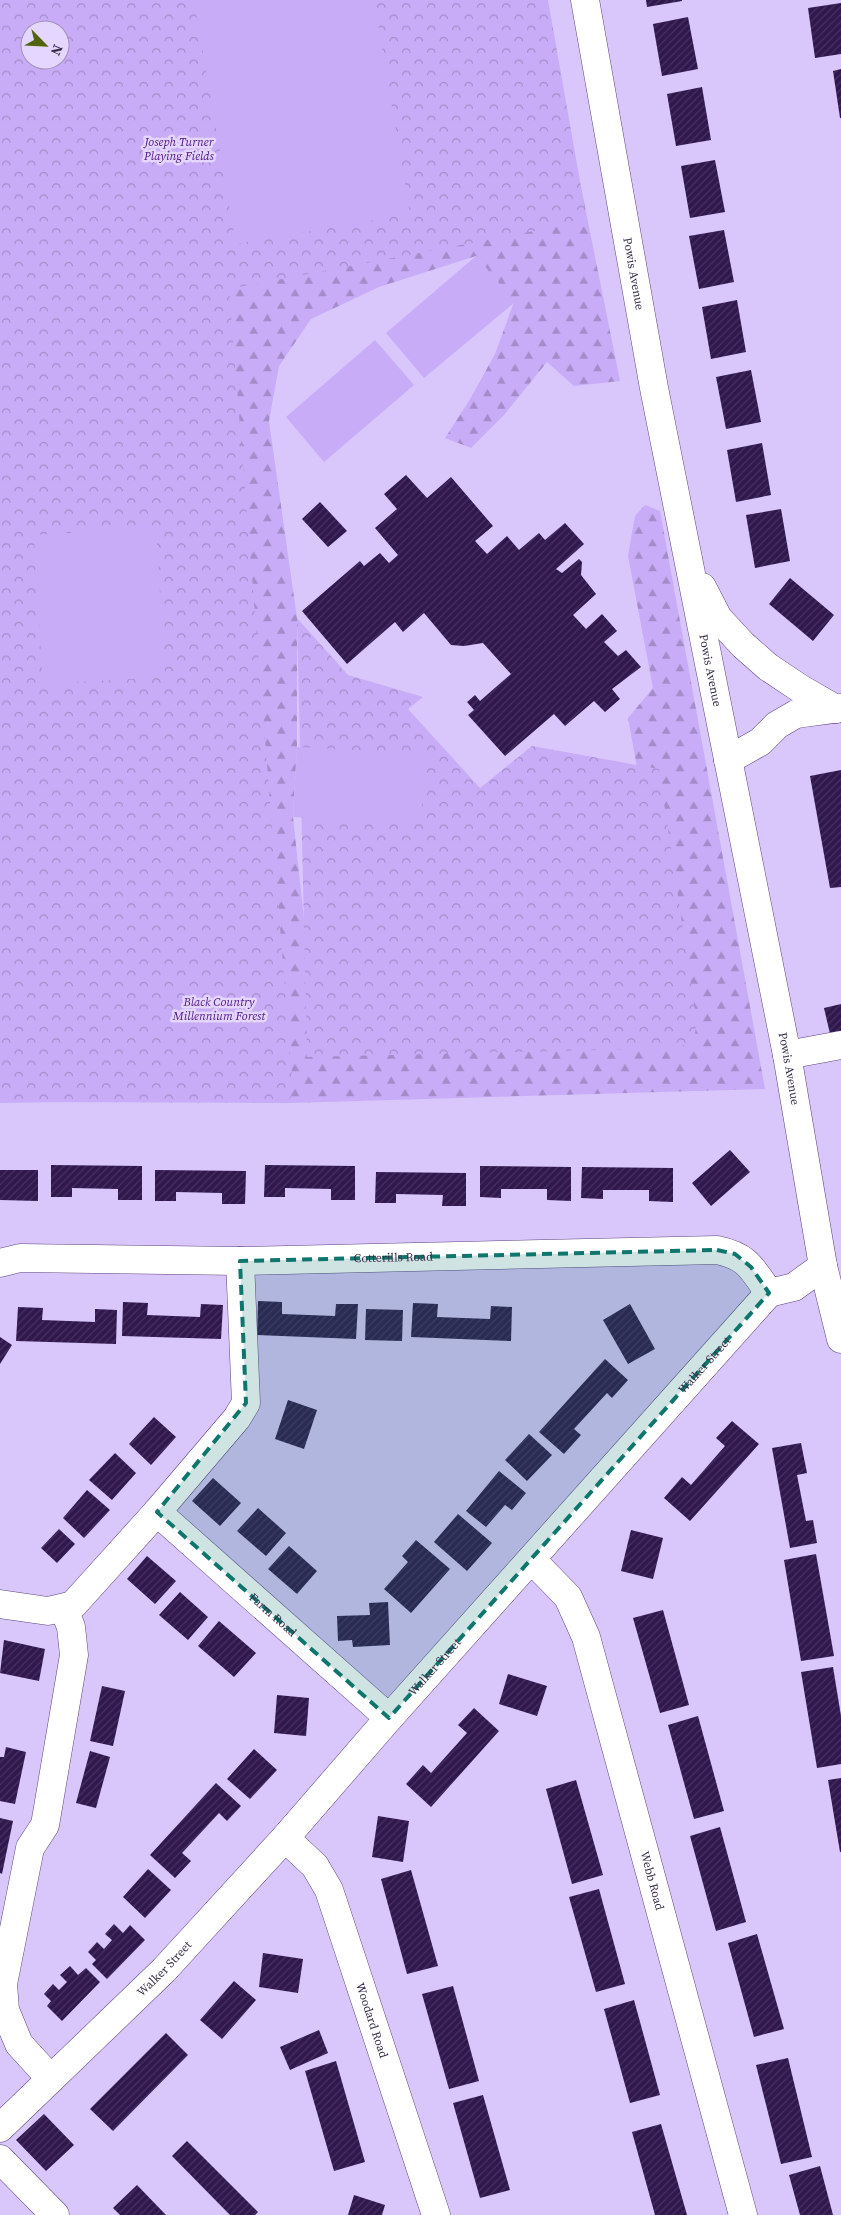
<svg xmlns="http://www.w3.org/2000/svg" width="841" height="2215" font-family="'Source Serif 4',serif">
	<defs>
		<pattern id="forest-firs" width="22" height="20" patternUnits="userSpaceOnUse" patternTransform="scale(1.25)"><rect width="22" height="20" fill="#c9acf7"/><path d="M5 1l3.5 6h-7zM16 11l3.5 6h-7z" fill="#a48cca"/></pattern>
		<pattern id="park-crowns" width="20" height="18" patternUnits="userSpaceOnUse" patternTransform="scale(1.25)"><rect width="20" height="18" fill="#c9acf7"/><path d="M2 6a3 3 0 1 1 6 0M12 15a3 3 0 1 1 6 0" fill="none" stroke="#a48cca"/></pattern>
		<pattern id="building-hatch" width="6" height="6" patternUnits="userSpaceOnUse" patternTransform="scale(1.25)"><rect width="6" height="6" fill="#30184d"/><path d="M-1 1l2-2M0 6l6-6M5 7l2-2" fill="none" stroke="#463160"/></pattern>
	</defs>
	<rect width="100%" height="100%" fill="#d9c6fb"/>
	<polygon fill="url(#forest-firs)" points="580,182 620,381 574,386 547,362 504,415 471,448 445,438 469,401 495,354 514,302 476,256 379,287 311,319 279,366 269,421 297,618 297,747 293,817 317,1040 642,795 628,718 653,688 628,556 635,516 645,505 660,511 765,1089 290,1103 22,1102 0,1080 197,273"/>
	<g fill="url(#park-crowns)" fill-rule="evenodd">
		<path d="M0,0h548l39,221 -358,68 63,788 -2,26 -168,-2 -122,2zM30,30h30v30h-30z"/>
		<polygon points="297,618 348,675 423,697 408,709 480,788 532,746 659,769 696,1017 695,1037 680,1048 307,1057"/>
	</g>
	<g fill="#c9acf7">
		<polygon points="194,0 374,0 410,214 236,244"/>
		<polygon points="476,256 515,302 424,378 386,333"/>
		<polygon points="375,340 414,385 324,462 286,417"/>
		<polygon points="156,528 165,677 43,684 34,535"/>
		<polygon points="297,747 425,754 421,824 293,817"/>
	</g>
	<g fill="url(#building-hatch)">
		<polygon points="646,0 682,0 682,1 647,7"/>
		<polygon points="841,3 841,54 815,58 808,8"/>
		<polygon points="688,17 698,69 662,76 653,24"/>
		<polygon points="841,69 841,118 840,118 833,71"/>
		<polygon points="702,87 711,140 676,146 667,94"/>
		<polygon points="715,160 725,212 690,218 681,166"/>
		<polygon points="724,230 734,282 699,289 689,236"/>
		<polygon points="737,300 746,352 711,359 702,307"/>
		<polygon points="751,370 761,422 726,429 716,377"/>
		<polygon points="762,443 771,495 736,502 727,450"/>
		<polygon points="406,475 427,498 451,477 493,526 475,541 487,554 507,536 519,550 539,533 545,540 565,523 584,544 556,569 562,573 579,559 582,562 581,575 596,594 573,615 586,629 602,614 617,631 604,642 618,656 626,650 641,667 612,689 620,699 605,712 594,701 565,726 554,714 505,756 468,715 474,710 467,702 475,695 480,701 511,674 483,643 464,646 451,645 424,613 403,632 395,622 347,664 302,611 360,561 364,566 380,553 389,563 398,555 375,528 397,509 384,494"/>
		<polygon points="320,502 347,531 328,547 302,519"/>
		<polygon points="781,509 790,561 755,568 746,515"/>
		<polygon points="790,578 834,615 813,641 769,604"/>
		<polygon points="841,770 841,887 830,888 810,776"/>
		<polygon points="841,1004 841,1036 831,1038 824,1008"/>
		<polygon points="730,1150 750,1172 711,1206 692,1183"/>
		<polygon points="51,1165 142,1166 142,1200 118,1200 118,1189 72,1188 72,1197 51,1197"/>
		<polygon points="265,1165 355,1166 355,1200 331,1200 331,1189 285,1188 285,1197 264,1197"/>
		<polygon points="480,1166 571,1167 571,1201 547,1200 547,1189 501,1189 501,1198 480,1197"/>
		<polygon points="582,1167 673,1168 673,1202 649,1201 649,1190 603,1190 603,1199 581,1198"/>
		<polygon points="0,1170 38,1170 38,1201 0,1200"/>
		<polygon points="155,1170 246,1171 245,1204 222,1204 222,1193 176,1192 176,1201 155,1201"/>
		<polygon points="376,1172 466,1173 466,1206 442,1206 443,1195 396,1194 396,1203 375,1203"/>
		<polygon points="258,1301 282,1302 282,1314 335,1316 336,1304 358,1304 356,1339 257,1335"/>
		<polygon points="123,1302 148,1303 147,1315 200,1317 201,1304 223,1305 221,1339 122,1336"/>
		<polygon points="413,1303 438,1304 437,1317 490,1319 491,1306 512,1307 511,1341 411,1337"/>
		<polygon points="630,1304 655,1349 628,1364 603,1320"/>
		<polygon points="18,1307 43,1308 42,1320 95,1322 95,1309 117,1310 116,1344 16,1341"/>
		<polygon points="366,1309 403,1310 402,1341 365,1340"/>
		<polygon points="0,1337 12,1345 0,1364"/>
		<polygon points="605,1359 628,1380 612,1398 607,1393 574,1429 581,1435 564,1454 539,1432"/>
		<polygon points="288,1400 317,1410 304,1449 275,1439"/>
		<polygon points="154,1417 176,1437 151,1465 129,1444"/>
		<polygon points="732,1421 759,1444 690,1521 664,1498 682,1477 691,1485 725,1446 716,1438"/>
		<polygon points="529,1434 552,1455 527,1481 505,1460"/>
		<polygon points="801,1443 807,1473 797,1475 806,1521 813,1520 817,1543 790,1548 772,1448"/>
		<polygon points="115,1453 136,1473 112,1500 89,1480"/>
		<polygon points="499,1471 526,1493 512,1510 505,1505 486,1527 466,1511"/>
		<polygon points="213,1478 241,1503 220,1526 192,1501"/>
		<polygon points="87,1490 110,1510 84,1538 63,1518"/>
		<polygon points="258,1508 286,1533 266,1556 237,1531"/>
		<polygon points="458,1514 492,1543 467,1571 434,1542"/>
		<polygon points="59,1529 75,1544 57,1563 41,1548"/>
		<polygon points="631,1530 663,1538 653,1579 621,1571"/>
		<polygon points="416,1540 450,1569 411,1613 384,1589 408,1562 402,1556"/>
		<polygon points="289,1546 317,1571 297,1594 268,1569"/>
		<polygon points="816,1554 834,1656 801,1661 784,1560"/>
		<polygon points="147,1556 176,1581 155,1604 127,1579"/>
		<polygon points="180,1592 208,1617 188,1640 159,1615"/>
		<polygon points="388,1602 390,1645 353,1647 352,1640 338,1641 337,1616 370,1615 369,1603"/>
		<polygon points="663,1610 689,1705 660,1713 633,1618"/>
		<polygon points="219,1621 256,1653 234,1677 198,1646"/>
		<polygon points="4,1640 45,1649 39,1681 0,1673"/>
		<polygon points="833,1667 841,1716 841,1764 817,1768 801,1672"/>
		<polygon points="508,1674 547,1686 537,1716 499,1704"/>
		<polygon points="102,1686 125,1691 113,1746 90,1741"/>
		<polygon points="277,1695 309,1698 306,1736 274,1733"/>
		<polygon points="474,1708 499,1731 431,1807 406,1784 423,1765 431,1773 467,1733 458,1725"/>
		<polygon points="698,1716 724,1811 694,1819 668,1725"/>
		<polygon points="6,1747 26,1752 15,1804 0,1801 0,1757 4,1757"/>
		<polygon points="254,1749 277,1770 250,1799 227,1779"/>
		<polygon points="90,1751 110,1757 96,1808 76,1803"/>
		<polygon points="841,1778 841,1852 840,1852 828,1780"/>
		<polygon points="576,1780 603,1875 572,1884 546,1789"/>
		<polygon points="216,1783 241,1806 227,1821 219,1813 182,1853 191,1861 175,1878 150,1855"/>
		<polygon points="378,1816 409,1821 403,1862 372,1857"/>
		<polygon points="0,1818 13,1821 2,1874 0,1873"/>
		<polygon points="720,1827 746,1922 716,1931 690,1836"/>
		<polygon points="148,1869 171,1890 145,1918 123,1897"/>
		<polygon points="411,1870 438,1966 407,1974 381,1879"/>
		<polygon points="599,1889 625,1984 596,1992 569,1897"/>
		<polygon points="114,1924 123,1933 130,1925 145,1940 107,1979 92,1964 96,1960 88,1952 97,1942 104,1949 112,1940 105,1934"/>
		<polygon points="757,1934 784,2029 754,2037 728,1943"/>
		<polygon points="263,1953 303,1959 298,1993 259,1987"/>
		<polygon points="70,1966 78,1975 86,1968 100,1982 62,2021 47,2006 51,2001 44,1994 53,1984 59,1990 67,1982 60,1975"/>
		<polygon points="234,1981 256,2000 222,2039 200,2020"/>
		<polygon points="453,1986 479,2081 449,2089 422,1994"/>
		<polygon points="634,2000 660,2095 630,2103 604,2009"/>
		<polygon points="319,2030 328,2053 290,2070 280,2047"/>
		<polygon points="166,2033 188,2055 113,2131 90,2109"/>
		<polygon points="788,2058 812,2157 781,2164 756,2065"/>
		<polygon points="336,2061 365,2162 334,2171 305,2071"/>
		<polygon points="483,2095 510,2190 480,2198 453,2103"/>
		<polygon points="44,2114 74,2145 46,2171 16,2140"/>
		<polygon points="661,2124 687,2215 655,2215 632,2132"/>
		<polygon points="187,2141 258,2212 255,2215 230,2215 172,2156"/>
		<polygon points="820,2166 833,2215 800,2215 789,2175"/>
		<polygon points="137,2185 166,2215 120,2215 113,2208"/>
		<polygon points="354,2195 385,2205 382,2215 348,2215"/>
	</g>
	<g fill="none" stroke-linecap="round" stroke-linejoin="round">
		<defs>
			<g id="minor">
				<path id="s1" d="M585,0l69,388 133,667 36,211 18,73"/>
				<polyline points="702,587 718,618 743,645 768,667 801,689 836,709"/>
				<polyline points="728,760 760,742 777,725 796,714 841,708"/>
				<polyline points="787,1055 841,1045"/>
				<path id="s2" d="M240,1261l6,142 -9,15 -80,94 232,206"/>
				<path id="s3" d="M0,1263l20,-5 220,3 477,-11c30,6 35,18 52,43"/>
				<path id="s4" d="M532,1560l36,37 18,40 157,578"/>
				<polyline points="0,1604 48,1611 73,1605 157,1512"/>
				<path id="s5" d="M285,1838l30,28 14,24 107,325"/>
				<polyline points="51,2079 19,2044 5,2010 3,1984 30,1848 45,1825 74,1655 71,1627 64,1609"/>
				<path id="s6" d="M0,2128l164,-158 121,-132 104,-120 380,-425 25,-6 29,-21"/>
				<polyline points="0,2159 55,2215"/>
			</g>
		</defs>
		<use href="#minor" stroke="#5d457f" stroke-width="29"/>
		<use href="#minor" stroke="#fff" stroke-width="28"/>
	</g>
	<path fill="#0f766e" fill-opacity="0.2" stroke="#0f766e" stroke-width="4" stroke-dasharray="10 6" stroke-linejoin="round" d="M717,1250l18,4 16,13 18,26 -380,425 -232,-206 89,-109 -6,-142z"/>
	<g text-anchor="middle" stroke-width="5" stroke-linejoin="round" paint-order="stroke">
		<g font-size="12" font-style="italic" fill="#501486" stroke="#e4d6fe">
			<text x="179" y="146">Joseph Turner<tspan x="179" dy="14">Playing Fields</tspan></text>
			<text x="219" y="1006">Black Country<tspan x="219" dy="14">Millennium Forest</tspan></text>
		</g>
		<g font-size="12" fill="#392f4a" stroke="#e4d6fe">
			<text dy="4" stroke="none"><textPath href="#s1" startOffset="278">Powis Avenue</textPath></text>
			<text dy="4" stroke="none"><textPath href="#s1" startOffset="682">Powis Avenue</textPath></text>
			<text dy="4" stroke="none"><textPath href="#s1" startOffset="1088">Powis Avenue</textPath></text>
			<text dy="4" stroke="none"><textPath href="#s3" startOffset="394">Cotterills Road</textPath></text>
			<text dy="4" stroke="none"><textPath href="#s6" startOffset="1039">Walker Street</textPath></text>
			<text dy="4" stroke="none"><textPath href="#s2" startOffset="438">Farm Road</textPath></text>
			<text dy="4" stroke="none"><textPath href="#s6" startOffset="634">Walker Street</textPath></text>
			<text dy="4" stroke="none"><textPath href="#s4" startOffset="348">Webb Road</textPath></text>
			<text dy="4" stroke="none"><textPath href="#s6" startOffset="229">Walker Street</textPath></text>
			<text dy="4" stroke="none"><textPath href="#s5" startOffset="206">Woodard Road</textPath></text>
		</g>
	</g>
	<g transform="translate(45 45) rotate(114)"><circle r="24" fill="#e4d6fe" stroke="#a093b6"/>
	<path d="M0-4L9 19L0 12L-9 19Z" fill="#51630c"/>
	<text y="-8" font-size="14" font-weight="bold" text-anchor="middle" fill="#392f4a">N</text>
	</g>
</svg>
